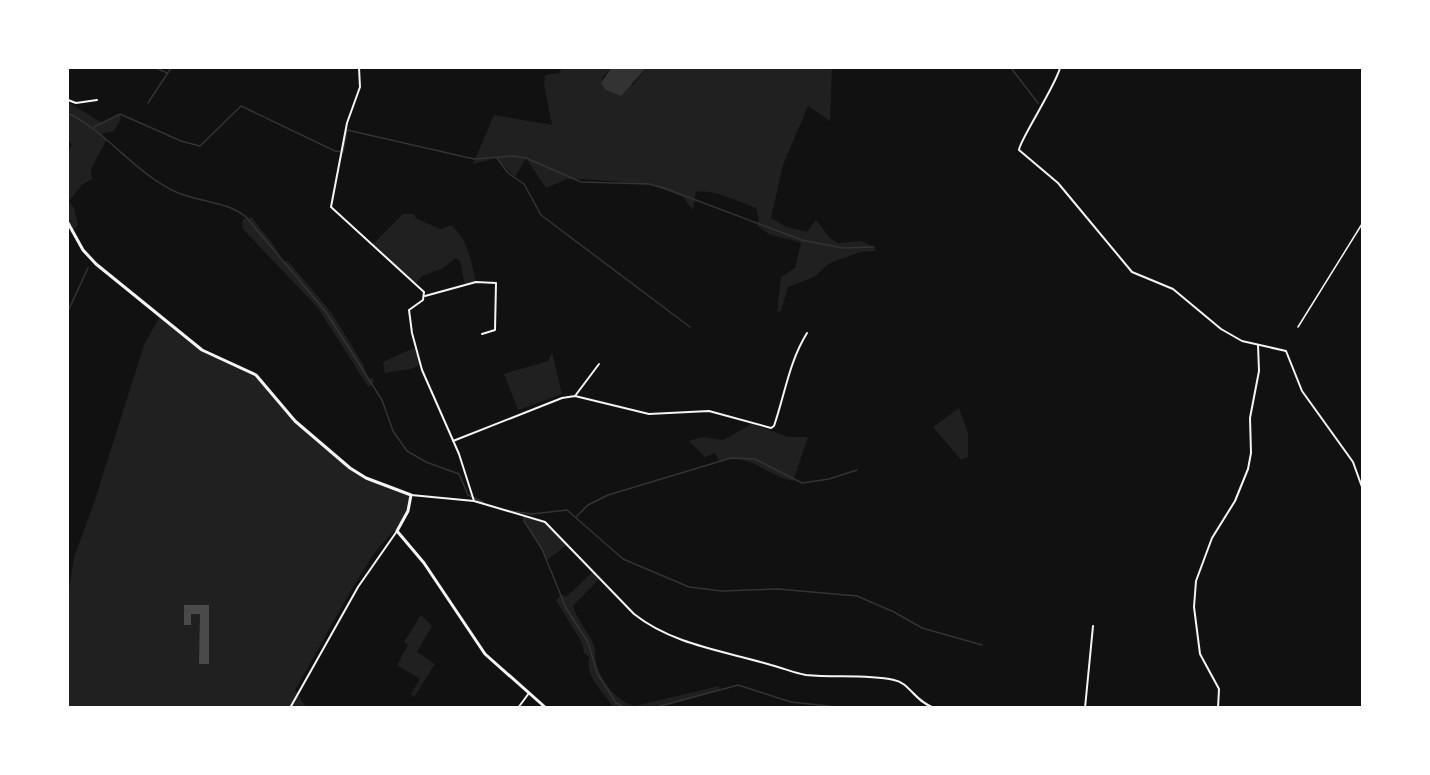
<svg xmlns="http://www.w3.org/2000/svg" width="1430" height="775" font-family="Raleway,sans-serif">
	<rect width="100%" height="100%" fill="#111"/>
	<g fill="#202020">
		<path d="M562,68h49l-10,11 32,6 13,-17h186l-2,53 -22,-15 -25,59 -12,53 16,9 20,5 9,-12 15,19 7,4 23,-2 13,6 2,4 -15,1 -31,11 -16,14 -26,10 -7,24 -4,1 4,-35 14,-9 6,-25c-19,-8 -27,-2 -44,-18l2,-5 -3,-12c-19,-6 -40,-19 -60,-16l-3,18 -10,-13 -34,-13 -67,-5h-15l-21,9 -20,-30 -11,19 -19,-19 -23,6 21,-49 58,10 -8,-40 1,-10 14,-2z"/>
		<polygon points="68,102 102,123 120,114 121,118 114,131 102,134 107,139 91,169 92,179 82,185 69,201 74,208 78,225 72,231 68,223 68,151 72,145 68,139"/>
		<path d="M403,214h10l4,5 24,10 10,-4c17,14 20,36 25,57l-11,3 -5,-24 -4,-3 -13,10 -21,8 -6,7 -44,-38z"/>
		<path d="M252,217c7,12 28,32 29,43l2,2 5,-1 43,51 32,52 6,16 3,-3 2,4 -5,7 -51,-80 -76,-80 1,-9z"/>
		<path d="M160,316l42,34 54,25 27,34 67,59 16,10 45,17c-6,35 -22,36 -39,62 -28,42 -51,89 -77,133l11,17 -238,1v-113l6,-38 18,-48 52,-164z"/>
		<polygon points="416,347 420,365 411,369 385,373 383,362"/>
		<polygon points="552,352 562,394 518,410 504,374 548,361"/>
		<polygon points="959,408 968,433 968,457 961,460 933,427"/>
		<path d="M752,424l36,13h20l-15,44c-31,-7 -39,-28 -74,-20l-4,-8 -10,4 -16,-16 13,-4 21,3z"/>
		<polygon points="523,517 545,522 568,544 547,560"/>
		<path d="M594,571l6,7 -27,28c4,14 14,24 20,37 3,6 2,14 3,19 4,18 22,41 39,44l76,-18 8,-2 1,4 -52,15 -55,2c-10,-16 -28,-30 -24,-50l-5,-4 -2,-10 -26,-43 5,-5 6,1z"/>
		<polygon points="421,615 432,626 417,652 435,664 414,697 411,694 420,679 397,665 408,645 404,642"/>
	</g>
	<polygon fill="#333" points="611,68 646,68 621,96 606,90 601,83"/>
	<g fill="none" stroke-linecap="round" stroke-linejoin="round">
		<g stroke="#333" stroke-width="1.5">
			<polyline points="156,68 167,73"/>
			<polyline points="1011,68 1038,103"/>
			<polyline points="148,103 171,68"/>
			<path d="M68,113c40,20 67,60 108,79 21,10 52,9 70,25l80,95 56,88 11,31 14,20 19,11 33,12 9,21 15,7"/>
			<polyline points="94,127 120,114 181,141 200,146 241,106 335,151 343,152 347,130 474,159 513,156 526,158 581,182 649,184 664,188 802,240 843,248 874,247"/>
			<polyline points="497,158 508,173 524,184 541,215 690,327"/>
			<polyline points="68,311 88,268"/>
			<polyline points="510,511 532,514 567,510 623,559 689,587 722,591 778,589 857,596 894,612 922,628 982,645"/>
			<polyline points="525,516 524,521 542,549 566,608 588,642 597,673 616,703 625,708"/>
			<polyline points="576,517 588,505 608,495 731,458 755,459 802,483 829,479 857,470"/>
			<polyline points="653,708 738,685 791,702 846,708"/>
		</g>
	</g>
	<polygon fill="#4a4a4a" points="184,605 209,605 209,664 199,664 200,614 191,614 191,625 184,625"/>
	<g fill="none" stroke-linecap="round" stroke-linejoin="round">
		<polyline stroke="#f5f5f5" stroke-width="1.5" points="1298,327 1362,224"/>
		<g stroke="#f5f5f5" stroke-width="2">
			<polyline points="359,68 360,87 347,123 331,207 424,292 423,300 409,310 412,333 422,370 459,454 474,501"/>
			<path d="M1060,68c-5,19 -42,75 -41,82l39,33 74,89 41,17 48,40 21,12 44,10 16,40 51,71 9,25"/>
			<polyline points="68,100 76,103 97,100"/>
			<polyline points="425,296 476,282 496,283 495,330 482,334"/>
			<polyline points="575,396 599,364"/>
			<path d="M453,441l109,-43 13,-2 74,18 60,-3 62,17 3,-2c11,-32 15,-64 33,-93"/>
			<path d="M411,495l63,6 71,21 89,92c39,31 91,37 137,51 12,3 23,8 35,10 29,3 58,-1 88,5 16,3 19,20 40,28"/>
			<polyline points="290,708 358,587 397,531"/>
			<polyline points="518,708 529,693"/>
			<polyline points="1085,708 1093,626"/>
			<polyline points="1218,708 1219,689 1200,654 1194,607 1196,581 1212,538 1235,501 1248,469 1251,453 1250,418 1259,371 1258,345"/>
		</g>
		<polyline stroke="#f5f5f5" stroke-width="3" points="68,223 83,250 96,264 202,350 256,375 295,421 350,468 366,478 411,495 408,511 397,531 424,563 485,654 546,708"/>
	</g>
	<rect width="1430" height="775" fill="none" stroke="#ffffff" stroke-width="138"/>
</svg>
